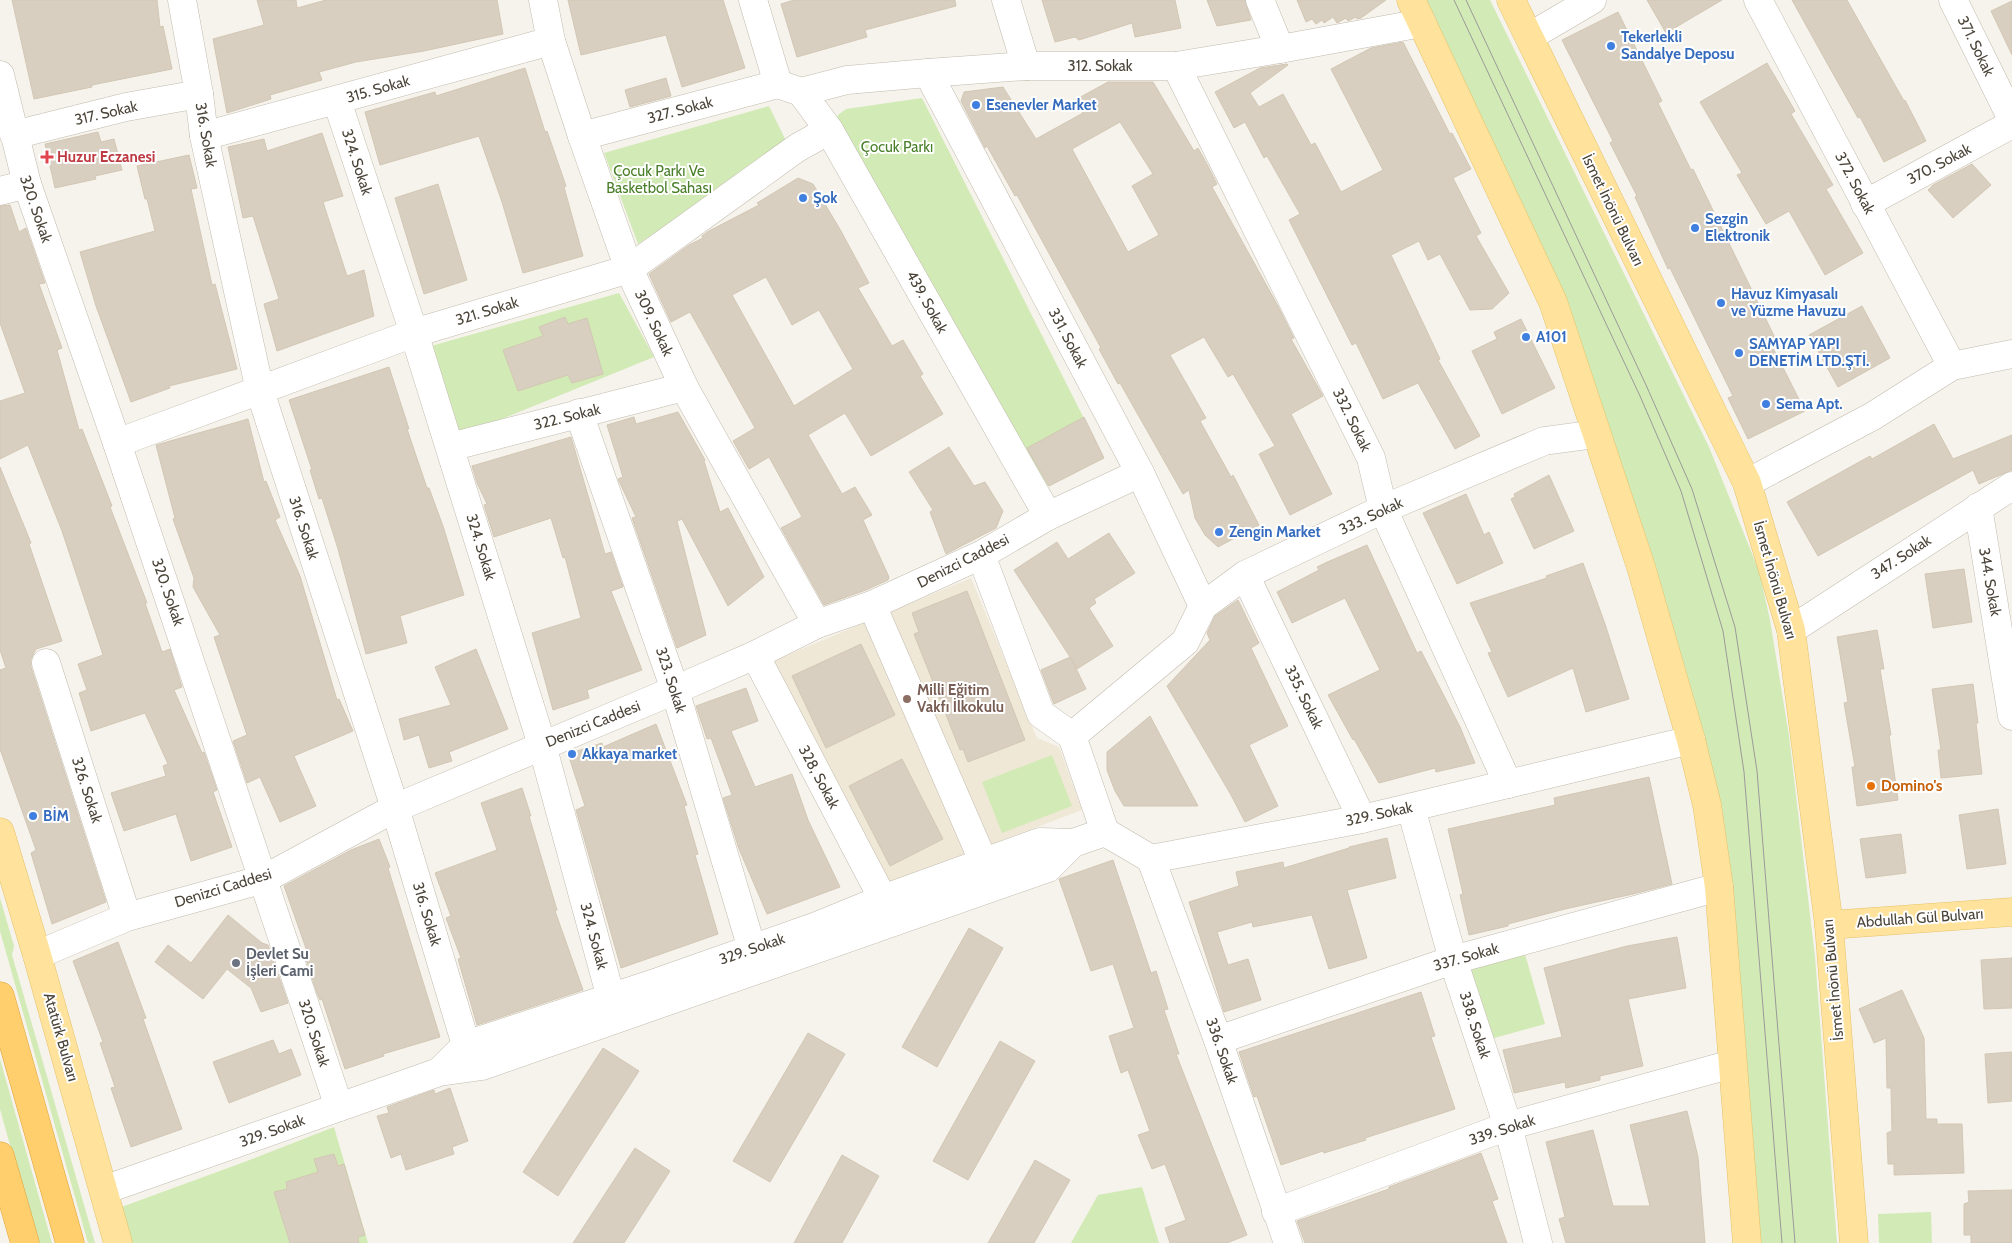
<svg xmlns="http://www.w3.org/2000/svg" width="2012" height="1243" font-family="Cabin,sans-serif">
	<rect width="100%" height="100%" fill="#f6f3ec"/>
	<polygon fill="#efe8d6" points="971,578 1037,738 1059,747 1082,810 890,883 773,661"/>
	<g fill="#d2eab5">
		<polygon points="1419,0 1490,0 1709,447 1759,571 1770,620 1789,736 1815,957 1837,1243 1754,1243 1711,798 1562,307"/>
		<polygon points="922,98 1104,458 1048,486 833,129 838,115 846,109"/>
		<polygon points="769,106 788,145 638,244 604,153"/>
		<polygon points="619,293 654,357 470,432 451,428 431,346"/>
		<polygon points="1052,755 1072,806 1002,833 982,782"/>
		<polygon points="0,898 14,946 12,955 95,1243 88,1243 0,931"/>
		<polygon points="1525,954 1545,1024 1487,1040 1468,970"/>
		<polygon points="0,1059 52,1243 37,1243 0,1109"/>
		<polygon points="334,1127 368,1243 126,1243 116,1209 247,1161"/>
		<polygon points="1142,1187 1159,1243 1071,1243 1098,1195"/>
		<polygon points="1931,1212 1932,1243 1879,1243 1878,1214"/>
	</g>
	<g fill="#d8cfc1" stroke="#d3c7b4" fill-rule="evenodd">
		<polygon points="12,0 157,0 160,27 163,26 172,69 92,85 92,87 34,99"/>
		<polygon points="257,0 296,0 297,8 326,0 497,0 503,34 424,51 356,62 319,72 322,80 270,95 271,99 227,113 213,39 264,25"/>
		<polygon points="568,0 723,0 745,68 682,87 666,35 581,55"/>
		<polygon points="794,0 955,0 956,6 865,30 867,37 797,57 781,4"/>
		<polygon points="1042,0 1175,0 1181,28 1135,37 1132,23 1079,40 1075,37 1055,42"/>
		<polygon points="1207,0 1245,0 1251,20 1217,26"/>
		<polygon points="1297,0 1386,0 1361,18 1357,19 1356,17 1348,21 1346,18 1337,23 1333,17 1324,23 1322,20 1316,24 1312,19 1306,22"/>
		<polygon points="1647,0 1722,0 1666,33"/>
		<polygon points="1792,0 1847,0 1904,101 1905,100 1926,141 1884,162 1860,117 1858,118 1827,63"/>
		<polygon points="2012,1 2012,55 1991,11"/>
		<polygon points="1618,12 1662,101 1658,103 1691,170 1693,169 1778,344 1772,346 1805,411 1748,439 1728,398 1733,396 1670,268 1668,269 1635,197 1637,196 1610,143 1613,141 1562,40"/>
		<polygon points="1403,42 1450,134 1452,133 1471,169 1453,178 1481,233 1476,236 1509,293 1492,309 1470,310 1440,254 1428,260 1419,241 1391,255 1440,359 1438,360 1480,436 1455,449 1418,383 1383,399 1356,343 1352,345 1289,220 1300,214 1267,156 1264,158 1245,122 1234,128 1215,92 1260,68 1287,64 1288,65 1250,93 1259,107 1283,94 1311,145 1315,143 1341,192 1383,170 1331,69 1371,48"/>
		<polygon points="1767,63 1795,111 1791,114 1833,185 1826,189 1863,253 1825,275 1789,211 1766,224 1737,175 1742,173 1700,102"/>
		<polygon points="525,68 545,132 547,131 566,186 564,187 583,256 523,273 502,202 479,136 380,165 365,112 435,92 436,96"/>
		<polygon points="666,78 671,96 630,107 625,90"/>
		<path d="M1108,82h45l41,69 4,-3 10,18 9,18 -5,3 66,119 16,32 -3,1 32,57 -32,18 41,80 -42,21 -31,-61 16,-8 -42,-72 -5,3 -24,-40 -34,18 36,63 -6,3 31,56 2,-2 26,50 -41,22 -13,-12 -10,-17 -6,-28 -6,4 -63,-111 -2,1 -19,-35 2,-1 -84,-153 -2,1 -28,-50 -2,2 -24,-47 3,-9 39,-5 33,52 47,-26 -8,-13zM1120,122l33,52 -21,12 27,49 -31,17 -56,-103z"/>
		<polygon points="98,132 101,142 114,139 122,170 95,176 96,179 55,188 45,144"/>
		<polygon points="322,133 343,196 323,202 347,276 364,270 374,316 277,351 264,304 279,299 253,216 243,218 228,147 264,139 267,151"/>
		<polygon points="189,155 197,188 191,189 212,285 215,284 237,369 169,386 170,388 131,402 96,306 80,252 155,231 147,199 145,199 137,166"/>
		<polygon points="1972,164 1991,185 1953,218 1928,190 1933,185"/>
		<path d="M798,178l15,6 28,47 28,52 -11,5 34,58 11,-6 20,34 -3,2 23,38 -72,42 -26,-43 -37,22 34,59 13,-7 17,28 -9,5 26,57 -1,3 -22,10 -42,15 -43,-77 21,-11 -33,-60 -20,12 -16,-28 22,-13 -65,-116 -19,10 -22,-48 40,-29 14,-7 -1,-2 7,-5 50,-26 -2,-2zM766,277l26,48 27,-15 34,59 -59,37 -62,-111z"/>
		<polygon points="438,184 467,280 424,294 395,198"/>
		<polygon points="10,205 19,232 26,228 45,283 39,284 62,348 57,350 79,430 82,429 112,506 110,507 147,603 145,603 162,652 170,649 182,687 174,690 202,753 204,752 217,790 213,792 232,847 191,861 176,814 124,831 111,793 166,776 163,766 168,764 145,713 91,731 79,693 87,690 78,664 103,655 62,531 28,445 0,459 0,401 25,393 0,323 0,206"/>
		<polygon points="1862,306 1890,358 1838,387 1809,335"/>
		<polygon points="565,317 568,324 587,318 603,374 572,383 568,375 518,391 503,350 543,336 539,327"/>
		<polygon points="1521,319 1555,388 1502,414 1472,351 1497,339 1494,332"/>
		<polygon points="389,367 409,429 407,429 427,488 429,488 443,526 464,595 400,616 407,643 366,654 338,549 322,498 319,499 310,470 312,470 289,400"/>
		<polygon points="678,412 705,460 704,461 720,512 728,508 764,577 728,606 682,519 677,521 706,635 677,648 632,518 636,517 618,479 623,477 607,425 634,417 636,424"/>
		<polygon points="1084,417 1104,458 1049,486 1027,448"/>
		<polygon points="248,419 264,482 266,481 280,517 275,520 300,576 337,700 339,699 353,731 294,756 316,806 280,822 260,777 247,783 233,741 247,735 214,637 220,635 193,587 194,578 173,519 175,518 156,445"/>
		<polygon points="1934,424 1953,459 2012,435 2012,470 1979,484 1973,470 1818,556 1787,502 1870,456 1872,459"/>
		<polygon points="571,437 605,554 611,552 623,587 611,591 642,670 587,690 589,698 553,710 532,633 581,618 565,557 563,558 551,518 494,537 484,505 487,504 477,483 472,466"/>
		<polygon points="949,447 974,486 985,482 1003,511 996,528 946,554 930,512 933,510 909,472"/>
		<polygon points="0,467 31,543 29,544 62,641 36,649 31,659 31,667 106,902 52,924 31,853 36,850 0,749 0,670 6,668 0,650"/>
		<polygon points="1549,475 1574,531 1534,549 1511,499 1515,497 1514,494"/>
		<polygon points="1466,494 1484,535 1489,532 1503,563 1457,584 1423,513"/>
		<polygon points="1109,533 1135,573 1094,599 1096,603 1089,608 1113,646 1077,669 1071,658 1086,689 1054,704 1041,670 1070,657 1014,570 1057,542 1068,559"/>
		<polygon points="1367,545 1417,653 1421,651 1460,727 1475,763 1436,772 1435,768 1379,783 1354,739 1353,740 1328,695 1380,670 1345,598 1292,623 1277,592 1319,570 1317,567 1325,563"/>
		<polygon points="1583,563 1605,624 1629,699 1586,712 1573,668 1508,697 1488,653 1492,652 1470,603 1547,578 1546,576"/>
		<polygon points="1964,569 1972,622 1933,628 1925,574"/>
		<polygon points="967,591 1025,740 968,762 963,749 960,750 914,634 919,632 912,613"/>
		<polygon points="1238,600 1259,643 1251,648 1288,726 1249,745 1278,806 1245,822 1231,795 1167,686 1210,640 1207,633 1215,616"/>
		<polygon points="1877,630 1884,669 1880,669 1891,735 1889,735 1898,800 1857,806 1852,767 1855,767 1844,703 1848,702 1837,637"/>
		<polygon points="861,644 895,715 826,748 792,676"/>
		<polygon points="476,649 508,729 449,752 452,761 429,768 419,735 404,740 399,719 451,705 435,667"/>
		<polygon points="1973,684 1978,723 1976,723 1982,774 1941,778 1938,750 1941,750 1932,689"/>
		<polygon points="746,688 758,721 731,731 755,787 792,774 808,820 840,887 767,914 739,849 723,798 732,795 711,738 707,739 696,706"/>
		<polygon points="1150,716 1198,806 1124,806 1115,791 1107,770 1107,752"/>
		<polygon points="656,724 687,805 684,806 698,854 695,855 718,934 621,968 576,810 585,806 568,754 602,743 603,747"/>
		<polygon points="902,759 943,839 890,866 849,786"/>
		<polygon points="1649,777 1672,884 1633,894 1565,909 1508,924 1508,926 1469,935 1460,895 1463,894 1448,829 1555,805 1554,798"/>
		<polygon points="522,788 531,816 529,816 557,910 555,911 583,990 477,1025 458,959 461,958 446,918 451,916 435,873 497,850 481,803"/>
		<polygon points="1998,809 2006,864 1967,869 1959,815"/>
		<polygon points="1901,834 1906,873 1866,878 1860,839"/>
		<polygon points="1387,838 1396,878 1347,890 1367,958 1329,969 1312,915 1253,927 1252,922 1217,932 1228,965 1248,959 1261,1000 1224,1012 1189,902 1239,886 1236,872 1283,862 1284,868 1349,848 1349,847"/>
		<polygon points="379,839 390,867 388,868 440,1037 383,1054 384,1056 345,1069 322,999 320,1000 317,993 304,953 308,954 284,886 351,850"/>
		<polygon points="1113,860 1151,973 1156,971 1168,1009 1164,1010 1179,1054 1176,1054 1247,1235 1227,1243 1170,1243 1165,1228 1186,1220 1165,1164 1152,1169 1138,1135 1150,1131 1128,1070 1121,1073 1109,1036 1134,1028 1113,964 1091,971 1059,879"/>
		<polygon points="228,915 262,943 268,945 288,1003 261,1012 251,988 227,969 203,999 155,962 168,945 191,963"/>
		<polygon points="969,928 1003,948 937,1067 902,1047"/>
		<polygon points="1677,937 1686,988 1628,999 1643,1066 1600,1076 1600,1080 1566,1088 1565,1082 1514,1093 1503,1050 1562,1037 1544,968 1627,946"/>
		<polygon points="118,942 146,1018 143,1019 182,1129 131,1147 111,1088 115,1087 100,1043 103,1042 73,961"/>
		<polygon points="2012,958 2012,1008 1984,1009 1981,960"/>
		<polygon points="1902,990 1924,1038 1926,1119 1937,1119 1937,1124 1962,1124 1964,1173 1894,1175 1894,1164 1888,1164 1887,1133 1892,1131 1891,1088 1887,1088 1886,1038 1874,1043 1859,1009"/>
		<polygon points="1421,992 1435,1036 1431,1037 1455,1109 1365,1138 1366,1140 1324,1153 1323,1151 1281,1165 1257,1096 1254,1097 1239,1052"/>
		<polygon points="808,1033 845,1054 770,1182 733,1161"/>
		<polygon points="273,1040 279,1054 291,1049 301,1075 229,1103 213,1062"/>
		<polygon points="1000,1041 1035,1061 968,1180 933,1161"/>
		<polygon points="603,1048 639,1071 558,1196 523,1172"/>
		<polygon points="2012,1052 2012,1101 1988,1103 1985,1054"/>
		<polygon points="450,1088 468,1141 452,1147 454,1154 406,1170 401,1154 391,1158 377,1116 389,1113 387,1107 434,1090 435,1094"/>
		<polygon points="1687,1111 1698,1157 1705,1243 1566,1243 1559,1219 1565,1217 1546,1142 1593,1130 1613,1206 1650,1206 1630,1125"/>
		<polygon points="635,1148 670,1171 624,1243 573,1243"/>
		<polygon points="1481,1153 1498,1199 1492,1201 1507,1243 1305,1243 1297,1221 1389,1189 1389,1187"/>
		<polygon points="334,1154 338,1166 344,1164 365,1235 358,1237 359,1243 290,1243 274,1192 287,1189 286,1182 318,1172 314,1159"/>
		<polygon points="842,1155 879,1176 842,1243 794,1243"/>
		<polygon points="1035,1160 1070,1180 1034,1243 988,1243"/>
		<polygon points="2012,1190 2012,1243 1971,1243 1971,1235 1964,1235 1964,1204 1969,1202 1968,1191"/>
	</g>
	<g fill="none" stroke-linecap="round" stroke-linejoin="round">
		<defs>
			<g id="minor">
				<polyline points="182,0 199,94 204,136 260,391 395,808 466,1045"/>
				<polyline points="543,0 551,41 582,136 629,269 684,387 817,624"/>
				<polyline points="753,0 778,84"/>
				<polyline points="1006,0 1026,66"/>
				<polyline points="1260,0 1280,49"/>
				<polyline points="1758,0 1952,366"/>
				<polyline points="1953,0 2012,119"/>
				<polyline points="1529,37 1592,0"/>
				<polyline points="1176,66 1371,458 1383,509 1508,784"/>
				<polyline points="928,73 1140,473 1203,606"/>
				<polyline points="0,75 27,184 117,443 339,1107"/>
				<polyline points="778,84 801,92 847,80 928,73 1026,66 1176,66 1280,49 1422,23"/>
				<polyline points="801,92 829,130 1048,516"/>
				<polyline points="337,101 414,333 542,745 611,998"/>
				<polyline points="14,135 126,107 199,94"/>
				<polyline points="204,136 551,41"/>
				<polyline points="582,136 778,84"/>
				<polyline points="0,191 27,184"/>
				<polyline points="1865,204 2012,124"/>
				<polyline points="579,413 675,690 752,949"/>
				<polyline points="117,443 414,333 629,269 797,148 829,130"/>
				<polyline points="450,447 684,387"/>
				<polyline points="1747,483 1873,416 1952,366 2012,354"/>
				<polyline points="1978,507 2012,716"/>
				<polyline points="981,555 1041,714 1072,736"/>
				<polyline points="1245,575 1362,819"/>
				<polyline points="872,605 984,863"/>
				<polyline points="1791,630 2012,486"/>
				<polyline points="755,655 883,899"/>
				<polyline points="46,663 127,917"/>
				<polyline points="1411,808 1453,960 1508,1126 1538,1243"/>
				<polyline points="1105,832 1072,736 1185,642 1203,606 1245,575 1383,509 1544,441 1596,434"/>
				<polyline points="1151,859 1218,1040 1288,1243"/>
				<polyline points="37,955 127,917 264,879 395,808 675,690 755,655 817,624 872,605 981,555 1048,516 1140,473"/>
				<polyline points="1218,1040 1453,960 1719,887"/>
				<polyline points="439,1072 466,1045 652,984 817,926 883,899 1040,842 1073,843 1105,832 1151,859 1362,819 1691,740"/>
				<polyline points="104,1190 439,1072 482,1066 1048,868 1073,843"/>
				<polyline points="1276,1212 1508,1126 1732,1064"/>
			</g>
			<g id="major">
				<polyline points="1411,0 1553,302 1641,567 1691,740 1707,805 1719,887 1747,1243"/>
				<polyline points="1511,0 1747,483 1791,630 1829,925 1854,1243"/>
				<polyline points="0,832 37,955 118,1243"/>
				<polyline points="1829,925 2012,912"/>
			</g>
			<g id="highway">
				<polyline points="0,996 70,1243"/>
				<polyline points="0,1156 25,1243"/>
			</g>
		</defs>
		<use href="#minor" stroke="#c2bbae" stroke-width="29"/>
		<use href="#major" stroke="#e6c16a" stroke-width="29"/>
		<use href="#highway" stroke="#e0a43c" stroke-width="29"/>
		<use href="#minor" stroke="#fff" stroke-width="28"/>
		<use href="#major" stroke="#ffe39c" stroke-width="28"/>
		<use href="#highway" stroke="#ffcf6e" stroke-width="28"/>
		<g stroke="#9a9a9a" stroke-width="1">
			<polyline points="1454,0 1640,396 1681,491 1723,631 1744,772 1782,1243"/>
			<polyline points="1466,0 1646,385 1692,489 1735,627 1757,771 1795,1243"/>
		</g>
	</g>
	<g fill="#3f7fe0" stroke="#fff" stroke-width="2">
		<circle cx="1611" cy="46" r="5"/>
		<circle cx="976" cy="105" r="5"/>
		<circle cx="803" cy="198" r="5"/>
		<circle cx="1695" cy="228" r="5"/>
		<circle cx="1721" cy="303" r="5"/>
		<circle cx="1526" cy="337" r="5"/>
		<circle cx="1739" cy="353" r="5"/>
		<circle cx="1766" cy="404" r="5"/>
		<circle cx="1219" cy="532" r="5"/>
		<circle cx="572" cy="754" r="5"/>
		<circle cx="33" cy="816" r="5"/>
	</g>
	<path fill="#e0444e" stroke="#fff" stroke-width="2" d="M44.5 149.5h5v5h5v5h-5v5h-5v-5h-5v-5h5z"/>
	<circle fill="#8d6e63" stroke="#fff" stroke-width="2" cx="907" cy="699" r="5"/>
	<circle fill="#e8710a" stroke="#fff" stroke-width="2" cx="1871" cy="786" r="5"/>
	<circle fill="#6b7280" stroke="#fff" stroke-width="2" cx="236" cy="963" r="5"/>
	<g text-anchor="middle" stroke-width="4" stroke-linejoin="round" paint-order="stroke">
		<g font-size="15" font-weight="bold" fill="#366cbe" stroke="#fff" text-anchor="start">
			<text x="1621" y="42">Tekerlekli<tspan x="1621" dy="17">Sandalye Deposu</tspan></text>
			<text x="986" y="110">Esenevler Market</text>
			<text x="813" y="203">Şok</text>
			<text x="1705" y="224">Sezgin<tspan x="1705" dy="17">Elektronik</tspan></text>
			<text x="1731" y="299">Havuz Kimyasalı<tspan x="1731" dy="17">ve Yüzme Havuzu</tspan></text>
			<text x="1536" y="342">A101</text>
			<text x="1749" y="349">SAMYAP YAPI<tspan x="1749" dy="17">DENETİM LTD.ŞTİ.</tspan></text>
			<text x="1776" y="409">Sema Apt.</text>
			<text x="1229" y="537">Zengin Market</text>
			<text x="582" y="759">Akkaya market</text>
			<text x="43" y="821">BİM</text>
		</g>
		<g font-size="15" fill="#4b4439" stroke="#fff">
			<text transform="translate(1976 46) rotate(64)" y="5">371. Sokak</text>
			<text x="1100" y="71">312. Sokak</text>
			<text transform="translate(378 89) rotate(-16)" y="5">315. Sokak</text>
			<text transform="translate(680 110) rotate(-15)" y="5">327. Sokak</text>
			<text transform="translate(106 113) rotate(-13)" y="5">317. Sokak</text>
			<text transform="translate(206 135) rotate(80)" y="5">316. Sokak</text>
			<text transform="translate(357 162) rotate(72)" y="5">324. Sokak</text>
			<text transform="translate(1939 164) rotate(-28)" y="5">370. Sokak</text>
			<text transform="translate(1855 183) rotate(62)" y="5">372. Sokak</text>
			<text transform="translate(36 209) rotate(71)" y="5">320. Sokak</text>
			<text transform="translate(1613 210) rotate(64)" y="5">İsmet İnönü Bulvarı</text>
			<text transform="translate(927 302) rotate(61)" y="5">439. Sokak</text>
			<text transform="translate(487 311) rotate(-17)" y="5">321. Sokak</text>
			<text transform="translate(654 323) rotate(65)" y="5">309. Sokak</text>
			<text transform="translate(1068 338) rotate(62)" y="5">331. Sokak</text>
			<text transform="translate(567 417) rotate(-14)" y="5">322. Sokak</text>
			<text transform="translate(1352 420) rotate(64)" y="5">332. Sokak</text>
			<text transform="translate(1371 516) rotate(-25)" y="5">333. Sokak</text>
			<text transform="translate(304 528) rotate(72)" y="5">316. Sokak</text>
			<text transform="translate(481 547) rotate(73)" y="5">324. Sokak</text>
			<text transform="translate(1901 557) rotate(-33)" y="5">347. Sokak</text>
			<text transform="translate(963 561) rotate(-27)" y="5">Denizci Caddesi</text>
			<text transform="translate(1775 580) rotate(74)" y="5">İsmet İnönü Bulvarı</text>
			<text transform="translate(1990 582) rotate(80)" y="5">344. Sokak</text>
			<text transform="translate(168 592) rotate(71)" y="5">320. Sokak</text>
			<text transform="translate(671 680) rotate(72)" y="5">323. Sokak</text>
			<text transform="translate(1304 697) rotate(64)" y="5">335. Sokak</text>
			<text transform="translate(593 724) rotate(-22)" y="5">Denizci Caddesi</text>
			<text transform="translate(819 777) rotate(62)" y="5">328, Sokak</text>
			<text transform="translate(87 790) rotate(72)" y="5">326. Sokak</text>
			<text transform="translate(1379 814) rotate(-12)" y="5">329. Sokak</text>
			<text transform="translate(223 888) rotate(-17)" y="5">Denizci Caddesi</text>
			<text transform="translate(427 914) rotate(73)" y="5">316. Sokak</text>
			<text transform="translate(1920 918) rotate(-4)" y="5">Abdullah Gül Bulvarı</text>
			<text transform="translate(594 936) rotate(75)" y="5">324. Sokak</text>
			<text transform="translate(752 949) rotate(-19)" y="5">329. Sokak</text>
			<text transform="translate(1466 957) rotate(-16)" y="5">337. Sokak</text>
			<text transform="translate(1833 980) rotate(-95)" y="5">İsmet İnönü Bulvarı</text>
			<text transform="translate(1475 1025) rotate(72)" y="5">338. Sokak</text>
			<text transform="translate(314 1033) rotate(72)" y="5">320. Sokak</text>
			<text transform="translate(61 1037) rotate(74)" y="5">Atatürk Bulvarı</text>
			<text transform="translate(1222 1051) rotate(71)" y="5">336. Sokak</text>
			<text transform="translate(1502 1130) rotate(-18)" y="5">339. Sokak</text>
			<text transform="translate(272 1131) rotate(-20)" y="5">329. Sokak</text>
		</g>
		<g font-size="15" fill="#4a7f2a" stroke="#fff">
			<text x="897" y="152">Çocuk Parkı</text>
			<text x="659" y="176">Çocuk Parkı Ve<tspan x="659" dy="17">Basketbol Sahası</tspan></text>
		</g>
		<g font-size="15" font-weight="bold" fill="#be3a42" stroke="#fff" text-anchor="start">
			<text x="57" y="162">Huzur Eczanesi</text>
		</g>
		<g font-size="15" font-weight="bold" fill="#785e54" stroke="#fff" text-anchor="start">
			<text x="917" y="695">Milli Eğitim<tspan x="917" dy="17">Vakfı İlkokulu</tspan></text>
		</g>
		<g font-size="15" font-weight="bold" fill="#c56008" stroke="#fff" text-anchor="start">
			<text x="1881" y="791">Domino's</text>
		</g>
		<g font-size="15" font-weight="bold" fill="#5b616d" stroke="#fff" text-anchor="start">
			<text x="246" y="959">Devlet Su<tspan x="246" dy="17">İşleri Cami</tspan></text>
		</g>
	</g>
</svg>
